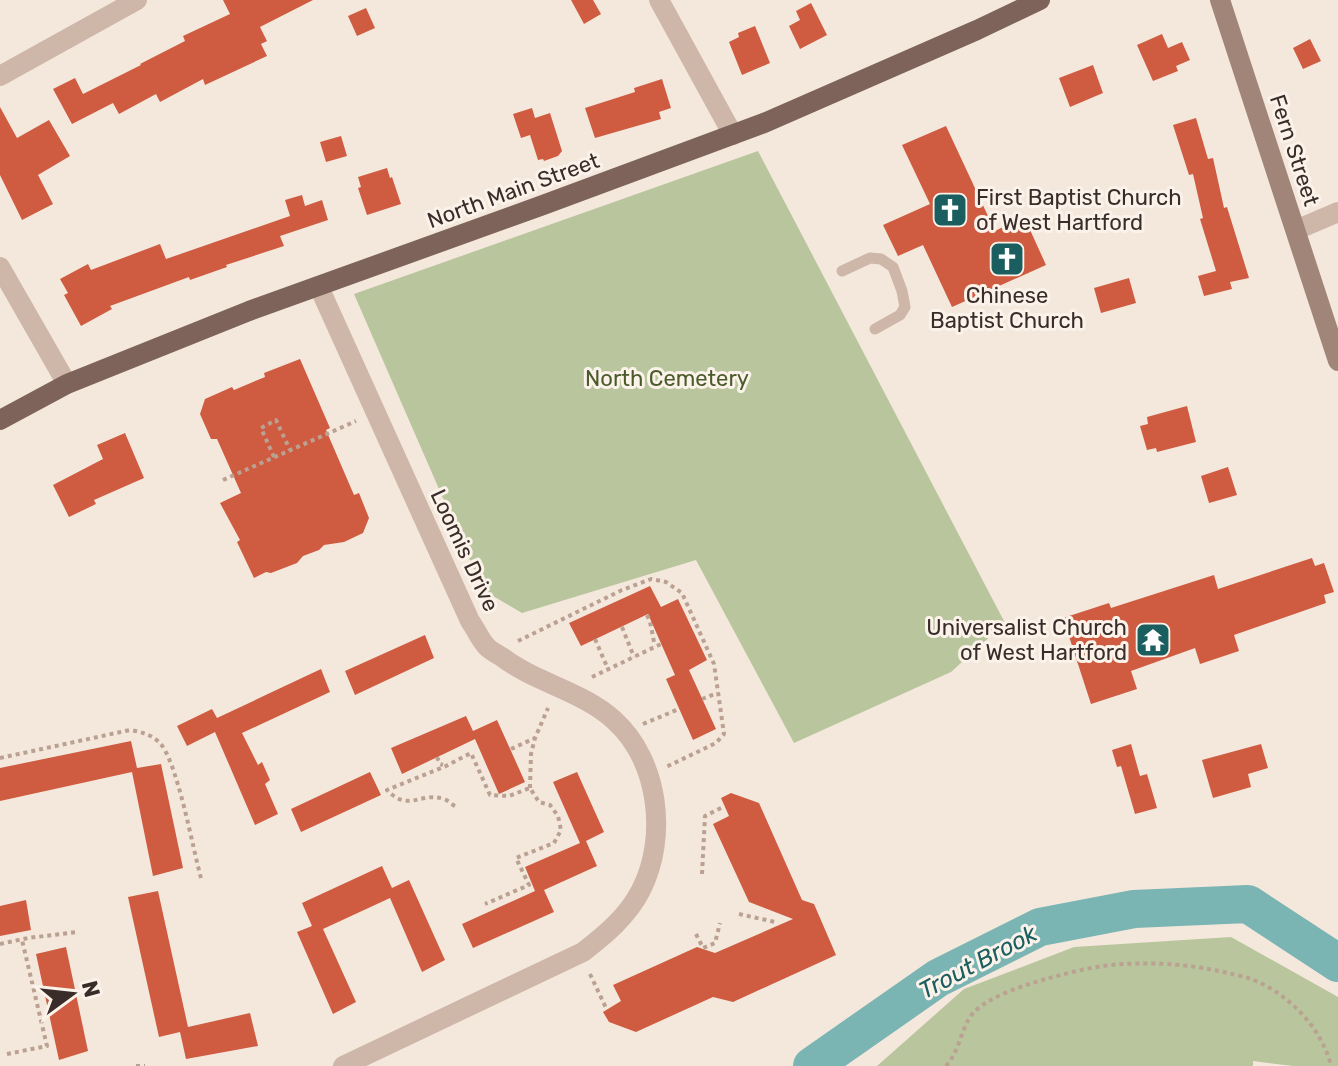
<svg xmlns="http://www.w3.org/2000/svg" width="1338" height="1066" font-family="Rubik,sans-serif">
	<rect width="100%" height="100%" fill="#f4e8dd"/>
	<g fill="#b9c59c">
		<polygon points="758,151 1005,623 951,672 794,743 696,560 522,613 483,590 354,294"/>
		<polygon points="1231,937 1338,997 1338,1066 1293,1066 1253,1061 1253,1066 877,1066 964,989 1074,947"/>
	</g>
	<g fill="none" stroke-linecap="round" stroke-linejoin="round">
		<polyline stroke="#7ab4b3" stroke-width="38" points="812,1066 938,978 1040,927 1134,909 1248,904 1338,963"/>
	</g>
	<g fill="#cf5b41">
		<polygon points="223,0 313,0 260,27 267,41 261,44 267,56 205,85 203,79 160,102 156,94 119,114 113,103 72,124 53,89 75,78 83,94 141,65 140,64 185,41 183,36 230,14"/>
		<polygon points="571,0 593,0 601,14 584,24"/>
		<polygon points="811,3 827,35 800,49 789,26 800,20 796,11"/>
		<polygon points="366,8 375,28 357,36 348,16"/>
		<polygon points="755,26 770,63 742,75 729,42 739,37 738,33"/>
		<polygon points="1162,34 1168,48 1182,42 1190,60 1176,66 1178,71 1153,81 1137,45"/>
		<polygon points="1310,39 1321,61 1303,69 1293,48"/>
		<polygon points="1093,65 1103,93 1070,107 1059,78"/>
		<polygon points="662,79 671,108 659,112 661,119 595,138 585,108 635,92 634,88"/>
		<polygon points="0,107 17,138 49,120 70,156 38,175 53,204 22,220 0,175"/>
		<polygon points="532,108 535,118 550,113 562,151 558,156 544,161 543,159 538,160 530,135 521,138 513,114"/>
		<polygon points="1196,118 1208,159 1213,158 1224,208 1227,207 1249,278 1230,282 1232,289 1204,296 1198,276 1216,271 1200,219 1203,218 1193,174 1189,175 1173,125"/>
		<polygon points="946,126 995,231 1019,219 1021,223 1026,221 1046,265 952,307 923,245 898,256 883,225 930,204 902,145"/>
		<polygon points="341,136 347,156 326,162 320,142"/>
		<polygon points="387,168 390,178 392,177 401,204 367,215 358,188 361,187 358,177"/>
		<polygon points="302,195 305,206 322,200 328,220 280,236 284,246 226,265 227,267 190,280 189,277 110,306 112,309 81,326 64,295 68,293 60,279 88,264 91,270 160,244 166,259 290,216 285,200"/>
		<polygon points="1129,278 1136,303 1101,313 1094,288"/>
		<polygon points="300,359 330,428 326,430 354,495 359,493 369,518 363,533 344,542 324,545 319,550 303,556 297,563 271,573 266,572 254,578 237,542 240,540 220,503 241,493 217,439 211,439 200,414 205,399 232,387 234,390 265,377 264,373"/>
		<polygon points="1187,406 1196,442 1157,452 1156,448 1147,450 1140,426 1148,424 1147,417"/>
		<polygon points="125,433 144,478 94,500 96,504 69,517 53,485 103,459 97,445"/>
		<polygon points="1228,467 1237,495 1209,503 1201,476"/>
		<polygon points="1312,558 1315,566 1324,563 1334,592 1324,595 1326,603 1234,635 1239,651 1200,664 1195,648 1131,671 1137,689 1091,704 1063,618 1109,603 1111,608 1214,575 1218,589"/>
		<polygon points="650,586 661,607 678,599 707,660 689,670 716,729 693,740 666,679 675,675 648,614 581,646 569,623"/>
		<polygon points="425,635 434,658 355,695 345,671"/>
		<polygon points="321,669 330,692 242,733 258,765 262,762 270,780 265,784 278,814 255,825 215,732 187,746 177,726 212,709 217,718"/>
		<polygon points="466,716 473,731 497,720 525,782 499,794 475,739 402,774 391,748"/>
		<polygon points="131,741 137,768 161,764 183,868 153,876 132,772 0,801 0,768"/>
		<polygon points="1131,744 1140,776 1147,774 1157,808 1135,814 1121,766 1117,767 1112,750"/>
		<polygon points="1261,744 1268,768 1248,774 1251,787 1213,798 1202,760"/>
		<polygon points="370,772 381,795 301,832 291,809"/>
		<polygon points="577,772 604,832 586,841 597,866 544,890 554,912 473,948 462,924 535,891 525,867 580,843 553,782"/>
		<polygon points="731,793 759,803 802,900 814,904 836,955 733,1002 713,997 636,1032 609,1022 603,1012 621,1001 613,985 697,947 715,953 793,919 749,902 713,824 729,816 721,798"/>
		<polygon points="382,866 392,888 409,880 445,960 422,972 390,898 323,929 356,1002 333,1014 297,932 312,926 302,903"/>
		<polygon points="158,891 188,1027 250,1013 258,1046 186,1059 180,1032 159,1037 128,897"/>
		<polygon points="26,900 31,930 0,936 0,906"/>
		<polygon points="66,947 88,1051 59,1060 36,954"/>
	</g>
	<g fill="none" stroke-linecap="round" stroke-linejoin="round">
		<g stroke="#baa192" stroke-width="4" stroke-dasharray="4 4" stroke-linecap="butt">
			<polyline points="274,457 261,428 276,420 290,450"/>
			<polyline points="223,480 356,421"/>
			<path d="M647,615c5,10 5,20 8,31"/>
			<polyline points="622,627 634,657"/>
			<polyline points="595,639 608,669"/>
			<polyline points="518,641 622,590 651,579 666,582 682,593 714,664 724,734 716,743 666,767"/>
			<polyline points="592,677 661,644"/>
			<polyline points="702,699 717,693"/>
			<polyline points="643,724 679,709"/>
			<polyline points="511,749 535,738"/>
			<polyline points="437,757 440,764 443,765"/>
			<path d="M0,758l130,-28c11,2 20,4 29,12 18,17 34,108 42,136"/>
			<polyline points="530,788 531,754 535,738 548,708"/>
			<path d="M455,806c-4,-2 -7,-6 -11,-7 -23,-8 -35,14 -57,-9l59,-24 25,-13 19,42 19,1 21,-8 9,14 11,3 8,11 3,14 -7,13 -38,15 13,27 -44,19"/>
			<polyline points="702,874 705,816 723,807"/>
			<polyline points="739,914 775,922"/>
			<polyline points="696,934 703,948 715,943 720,923"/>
			<polyline points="0,944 28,938 77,932"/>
			<polyline points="590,974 607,1010"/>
			<polyline points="7,1054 47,1046 22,940"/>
			<polyline points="136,1066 145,1066"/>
			<path d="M946,1066c15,-17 15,-40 28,-54 16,-16 51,-27 72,-33 25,-7 52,-14 78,-15 35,-2 70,1 104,9 7,2 16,3 23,6 37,14 71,49 80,87"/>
		</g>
		<polyline stroke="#ceb7a8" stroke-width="11" points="842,271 870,258 881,259 893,267 902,291 905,307 900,315 875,329"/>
		<g stroke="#ceb7a8" stroke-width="20">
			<polyline points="659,0 733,135"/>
			<polyline points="0,76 137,0"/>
			<polyline points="1296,230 1338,212"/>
			<polyline points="0,267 67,384"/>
			<path d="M319,287l151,334c6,8 10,19 17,26 4,4 10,7 15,10 34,26 80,34 112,63 45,41 54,117 27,170 -13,26 -36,45 -58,62l-240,114"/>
		</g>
		<polyline stroke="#a28579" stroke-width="20" points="1220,0 1338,361"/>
		<polyline stroke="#7d6359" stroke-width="20" points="0,420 67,384 249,311 543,205 764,123 977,30 1040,0"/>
	</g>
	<defs>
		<symbol id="church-square" viewBox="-11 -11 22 22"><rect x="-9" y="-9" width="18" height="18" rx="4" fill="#1a5e5f" stroke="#fbf2ea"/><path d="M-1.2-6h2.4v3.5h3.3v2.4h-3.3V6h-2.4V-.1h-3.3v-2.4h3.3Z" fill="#fff"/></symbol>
		<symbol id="temple-square" viewBox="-11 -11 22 22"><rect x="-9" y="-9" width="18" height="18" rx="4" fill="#1a5e5f" stroke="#fbf2ea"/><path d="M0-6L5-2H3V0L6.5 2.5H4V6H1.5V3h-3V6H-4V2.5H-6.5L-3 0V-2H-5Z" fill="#fff"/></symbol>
	</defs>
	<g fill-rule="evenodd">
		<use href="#church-square" x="930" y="190" width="40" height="40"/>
		<use href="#church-square" x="987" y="239" width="40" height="40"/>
		<use href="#temple-square" x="1133" y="620" width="40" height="40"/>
	</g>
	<g text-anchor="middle" stroke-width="6" stroke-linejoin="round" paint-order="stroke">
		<g font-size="22" fill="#3a2d29" stroke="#fbf2ea">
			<text transform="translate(1295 150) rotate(72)" y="8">Fern Street</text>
			<text transform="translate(513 190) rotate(-20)" y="8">North Main Street</text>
			<text transform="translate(465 550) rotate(65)" y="8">Loomis Drive</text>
		</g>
		<g font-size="22" fill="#3a2d29" stroke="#fbf2ea" text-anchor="start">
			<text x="976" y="205">First Baptist Church<tspan x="976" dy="25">of West Hartford</tspan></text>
			<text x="1007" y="303" text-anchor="middle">Chinese<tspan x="1007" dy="25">Baptist Church</tspan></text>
			<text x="1127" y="635" text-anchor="end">Universalist Church<tspan x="1127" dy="25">of West Hartford</tspan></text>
		</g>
		<g font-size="22" fill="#4b5a2a" stroke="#fbf2ea">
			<text x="667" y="386">North Cemetery</text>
		</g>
		<g font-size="24" font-style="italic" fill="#1a5e5f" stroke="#fbf2ea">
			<text transform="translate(978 962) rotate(-28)" y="8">Trout Brook</text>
		</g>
	</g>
	<g transform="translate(72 994) rotate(75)" stroke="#fbf2ea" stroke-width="6" paint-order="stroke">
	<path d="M0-6L14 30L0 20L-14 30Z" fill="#3a2d29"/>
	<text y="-12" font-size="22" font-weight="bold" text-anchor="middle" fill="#3a2d29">N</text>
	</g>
</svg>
